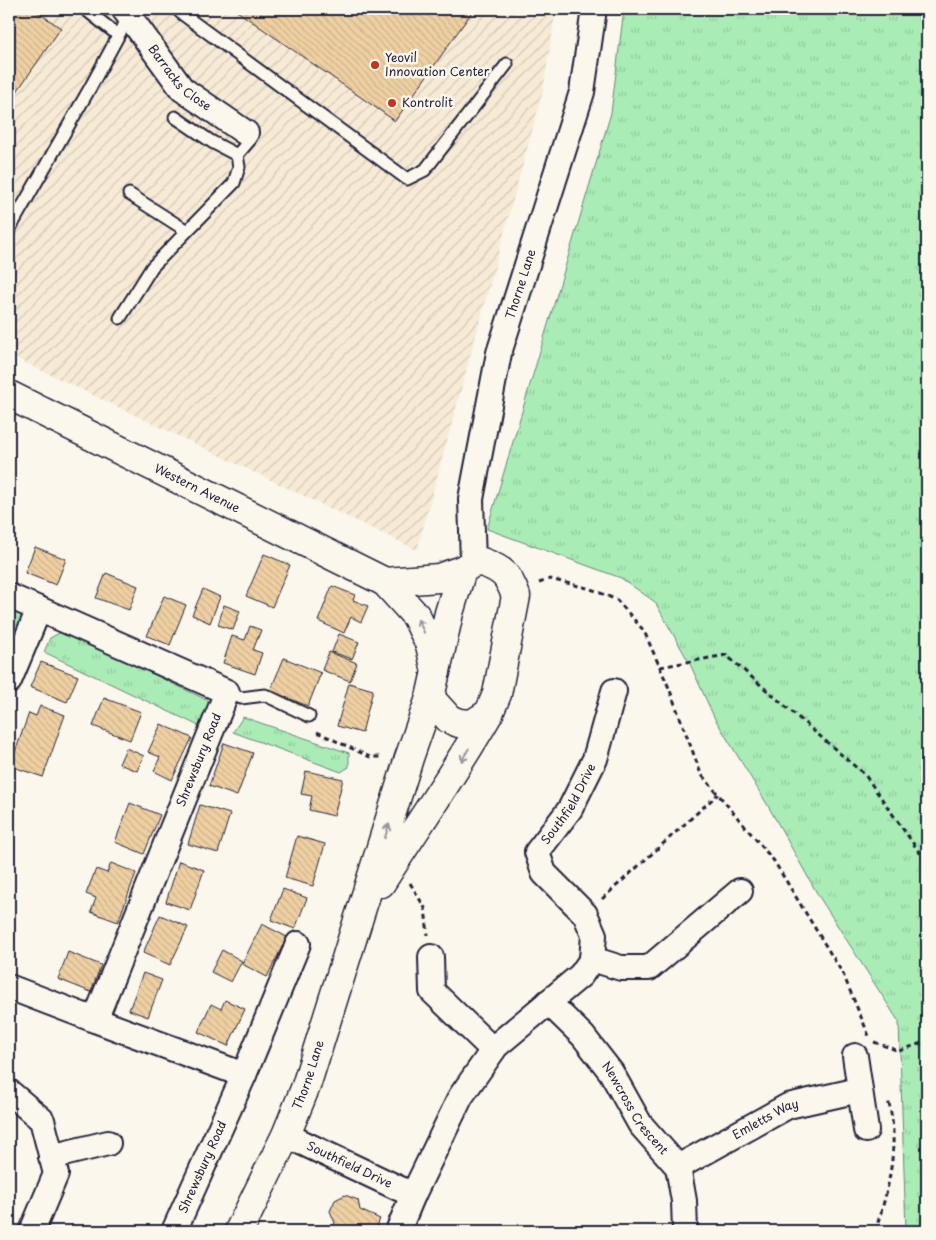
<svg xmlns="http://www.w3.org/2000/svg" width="936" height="1240" font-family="'Playpen Sans',sans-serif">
	<defs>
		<pattern id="industrial-furrows" width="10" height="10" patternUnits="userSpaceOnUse" patternTransform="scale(1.25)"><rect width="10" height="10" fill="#f7ebd6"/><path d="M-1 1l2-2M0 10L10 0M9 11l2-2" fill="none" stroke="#d3c9b9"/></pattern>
		<pattern id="grass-tufts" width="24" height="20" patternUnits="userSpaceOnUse" patternTransform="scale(1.25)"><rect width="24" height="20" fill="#a9ecb6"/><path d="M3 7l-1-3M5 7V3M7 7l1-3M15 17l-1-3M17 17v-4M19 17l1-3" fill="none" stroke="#91ca9d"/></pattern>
		<pattern id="building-back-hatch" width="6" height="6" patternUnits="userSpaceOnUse" patternTransform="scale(1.25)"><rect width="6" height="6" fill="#efd0a2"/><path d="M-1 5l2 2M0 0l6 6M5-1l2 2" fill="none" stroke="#cdb28c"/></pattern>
	</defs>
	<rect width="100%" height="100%" fill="#fbf7ec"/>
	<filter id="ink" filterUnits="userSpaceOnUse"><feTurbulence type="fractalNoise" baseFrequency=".02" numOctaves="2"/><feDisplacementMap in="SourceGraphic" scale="10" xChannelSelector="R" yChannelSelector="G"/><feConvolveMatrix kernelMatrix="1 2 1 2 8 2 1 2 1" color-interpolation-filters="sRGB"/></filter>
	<g filter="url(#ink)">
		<polygon fill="url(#industrial-furrows)" points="9,9 556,9 543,91 417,550 9,355"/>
		<g fill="url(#grass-tufts)" stroke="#668778">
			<polygon points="624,9 927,9 927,1231 906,1231 899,1022 818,895 767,804 714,717 690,664 655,602 621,578 487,529 611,113"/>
			<polygon points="9,609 25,616 15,642 9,639"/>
			<polygon points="63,631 211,702 199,726 44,652 50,638"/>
			<polygon points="243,717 349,753 349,767 341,772 233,732"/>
		</g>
		<g fill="url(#building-back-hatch)" stroke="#22223b">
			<polygon points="9,9 33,9 61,28 9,103"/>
			<polygon points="234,9 474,9 395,121"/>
			<polygon points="35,547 66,559 56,585 25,573"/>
			<polygon points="264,554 290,565 272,607 246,596"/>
			<polygon points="106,573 138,586 129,610 96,598"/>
			<polygon points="332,586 355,595 353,600 368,606 361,622 351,617 344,633 318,621"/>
			<polygon points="203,589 220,597 210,623 192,615"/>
			<polygon points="164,596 186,605 170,645 147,636"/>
			<polygon points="224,605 240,611 233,630 218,625"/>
			<polygon points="250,626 261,630 253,650 262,653 255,674 223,663 232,636 245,640"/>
			<polygon points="339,634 359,642 352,659 332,652"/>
			<polygon points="329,652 357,663 350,681 322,670"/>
			<polygon points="284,658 321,673 308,706 270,691"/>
			<polygon points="41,662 78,676 67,702 30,687"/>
			<polygon points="349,683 373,690 362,733 337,726"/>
			<polygon points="104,698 141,712 130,740 93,726"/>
			<polygon points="40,706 65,715 43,777 10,766 29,713 36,716"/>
			<polygon points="161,724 192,738 172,780 154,771 160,757 148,752"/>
			<polygon points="224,743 253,753 237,796 209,786"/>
			<polygon points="126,748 144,756 137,771 119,764"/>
			<polygon points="306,771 343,779 334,816 309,810 312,796 301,794"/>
			<polygon points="130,803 160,815 144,854 115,842"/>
			<polygon points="200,805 230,814 218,853 188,844"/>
			<polygon points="297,836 325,844 313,886 285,878"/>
			<polygon points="179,861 204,870 190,910 166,902"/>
			<polygon points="111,863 136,873 118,922 91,912 96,898 86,894 96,869 107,873"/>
			<polygon points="283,889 307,898 295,929 271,920"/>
			<polygon points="160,915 188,927 170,965 143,953"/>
			<polygon points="262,924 287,937 267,977 242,964"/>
			<polygon points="222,950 242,961 231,982 211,972"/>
			<polygon points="68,952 101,965 91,992 58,979"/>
			<polygon points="143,973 162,980 148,1017 129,1010"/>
			<polygon points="225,1000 245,1009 228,1046 198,1032 211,1004 221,1009"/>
			<polygon points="345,1195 358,1200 360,1210 380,1219 375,1231 331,1231 335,1223 330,1211 335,1200"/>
		</g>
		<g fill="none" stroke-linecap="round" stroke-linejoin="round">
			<defs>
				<g id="lane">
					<polyline points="85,9 118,35"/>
					<polyline points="177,9 181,13 407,179 425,170 507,64"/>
					<polyline points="175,117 212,142 237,155 249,141 250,137 246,133"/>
					<polyline points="129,194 187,231"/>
					<polyline points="9,230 90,88 129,16"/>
					<polyline points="120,318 152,267 234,183 239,167 237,155"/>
					<polyline points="227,692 241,698 265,695 309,716"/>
				</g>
				<g id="street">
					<path id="s1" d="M124,9l58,80 64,44"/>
					<path id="s2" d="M473,563l-2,-64 28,-146 83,-261 12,-83"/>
					<polyline points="9,596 39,609"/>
					<polyline points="9,681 39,609 227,692 95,1020 9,987"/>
					<polyline points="431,957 432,991 493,1050"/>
					<polyline points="592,959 621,968 649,968 740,891"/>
					<path id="s3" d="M548,1002l35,34 28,36 29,52 38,43 6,34 1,30"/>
					<polyline points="95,1020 244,1075"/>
					<polyline points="855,1056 866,1130"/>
					<polyline points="9,1092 42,1120 56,1174 32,1231"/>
					<path id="s4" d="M286,1135l127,60"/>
					<polyline points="51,1157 108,1143"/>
					<path id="s5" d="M678,1167l110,-61 71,-16"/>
					<path id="s6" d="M174,1231l70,-156 54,-131"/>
					<path id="s7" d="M398,1231l15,-36 48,-99 35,-50 85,-71 11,-16 2,-24 -9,-21 -41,-41 -7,-21 33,-43 25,-50 19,-68"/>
				</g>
				<g id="secondary">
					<path id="s8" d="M9,395l376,187 31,34 14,29 6,27"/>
					<path d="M482,562c22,8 26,13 34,34l-19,98 -8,19 -17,11 -13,-1 -10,-4 -19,-21 19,-85 13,-43 11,-7z"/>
					<polyline points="385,582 439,578 462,570"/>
					<path d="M381,883c36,-57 75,-112 108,-170"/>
					<path id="s9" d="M239,1231l47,-96 20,-49 103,-328 21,-60"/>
				</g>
			</defs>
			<use href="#lane" stroke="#22223b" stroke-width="15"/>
			<use href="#street" stroke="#22223b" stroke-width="28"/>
			<use href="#secondary" stroke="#22223b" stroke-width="31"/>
			<g stroke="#22223b" stroke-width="3" stroke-dasharray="5 4" stroke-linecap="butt">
				<polyline points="539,583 550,579 591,589 617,600 644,631 669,688 701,774 774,861 843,974 869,1036"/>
				<polyline points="660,667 726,655 865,775 927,863"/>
				<polyline points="317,732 370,757 382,757"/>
				<polyline points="410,883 425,908 428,935"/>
				<polyline points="602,899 718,794"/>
				<polyline points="874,1042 899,1051 927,1041"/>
				<path d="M875,1231c14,-41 25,-89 13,-131"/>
			</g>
			<use href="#lane" stroke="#fbf7ec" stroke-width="11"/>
			<use href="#street" stroke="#fbf7ec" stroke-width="24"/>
			<use href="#secondary" stroke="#fbf7ec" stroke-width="28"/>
		</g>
		<defs><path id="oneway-shaft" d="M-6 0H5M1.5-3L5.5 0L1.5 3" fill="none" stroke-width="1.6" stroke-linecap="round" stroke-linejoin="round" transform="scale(1.25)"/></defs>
		<g stroke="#99979c">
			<use href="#oneway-shaft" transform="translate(421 626) rotate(-115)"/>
			<use href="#oneway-shaft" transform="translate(465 755) rotate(120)"/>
			<use href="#oneway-shaft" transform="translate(387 831) rotate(-73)"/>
		</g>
	</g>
	<g fill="#c8321e" stroke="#fbf7ec" stroke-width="2">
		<circle cx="375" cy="65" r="5"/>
		<circle cx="392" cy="103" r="5"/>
	</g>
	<g text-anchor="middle" stroke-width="5" stroke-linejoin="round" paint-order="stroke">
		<g font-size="12" fill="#22223b" stroke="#fbf7ec" text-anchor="start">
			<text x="385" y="62">Yeovil<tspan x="385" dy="14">Innovation Center</tspan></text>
			<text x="402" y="107">Kontrolit</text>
		</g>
		<g font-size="12" fill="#22223b" stroke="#fbf7ec">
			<text dy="4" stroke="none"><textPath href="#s1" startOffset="89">Barracks Close</textPath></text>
			<text dy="4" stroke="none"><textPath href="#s2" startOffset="285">Thorne Lane</textPath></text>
			<text dy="4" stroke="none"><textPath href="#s8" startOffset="210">Western Avenue</textPath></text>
			<text transform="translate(199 760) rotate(-68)" y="4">Shrewsbury Road</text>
			<text dy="4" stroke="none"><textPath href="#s7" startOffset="525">Southfield Drive</textPath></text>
			<text dy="4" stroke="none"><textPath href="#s9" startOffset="171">Thorne Lane</textPath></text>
			<text dy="4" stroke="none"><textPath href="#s3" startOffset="138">Newcross Crescent</textPath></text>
			<text dy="4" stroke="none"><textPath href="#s5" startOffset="100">Emletts Way</textPath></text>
			<text dy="4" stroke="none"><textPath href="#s4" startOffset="70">Southfield Drive</textPath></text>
			<text dy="4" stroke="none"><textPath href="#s6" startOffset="70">Shrewsbury Road</textPath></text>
		</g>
	</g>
	<rect width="936" height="1240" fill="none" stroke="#fbf7ec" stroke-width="30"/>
	<rect x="15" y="15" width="906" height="1210" fill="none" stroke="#22223b" stroke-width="2" filter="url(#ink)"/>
</svg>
